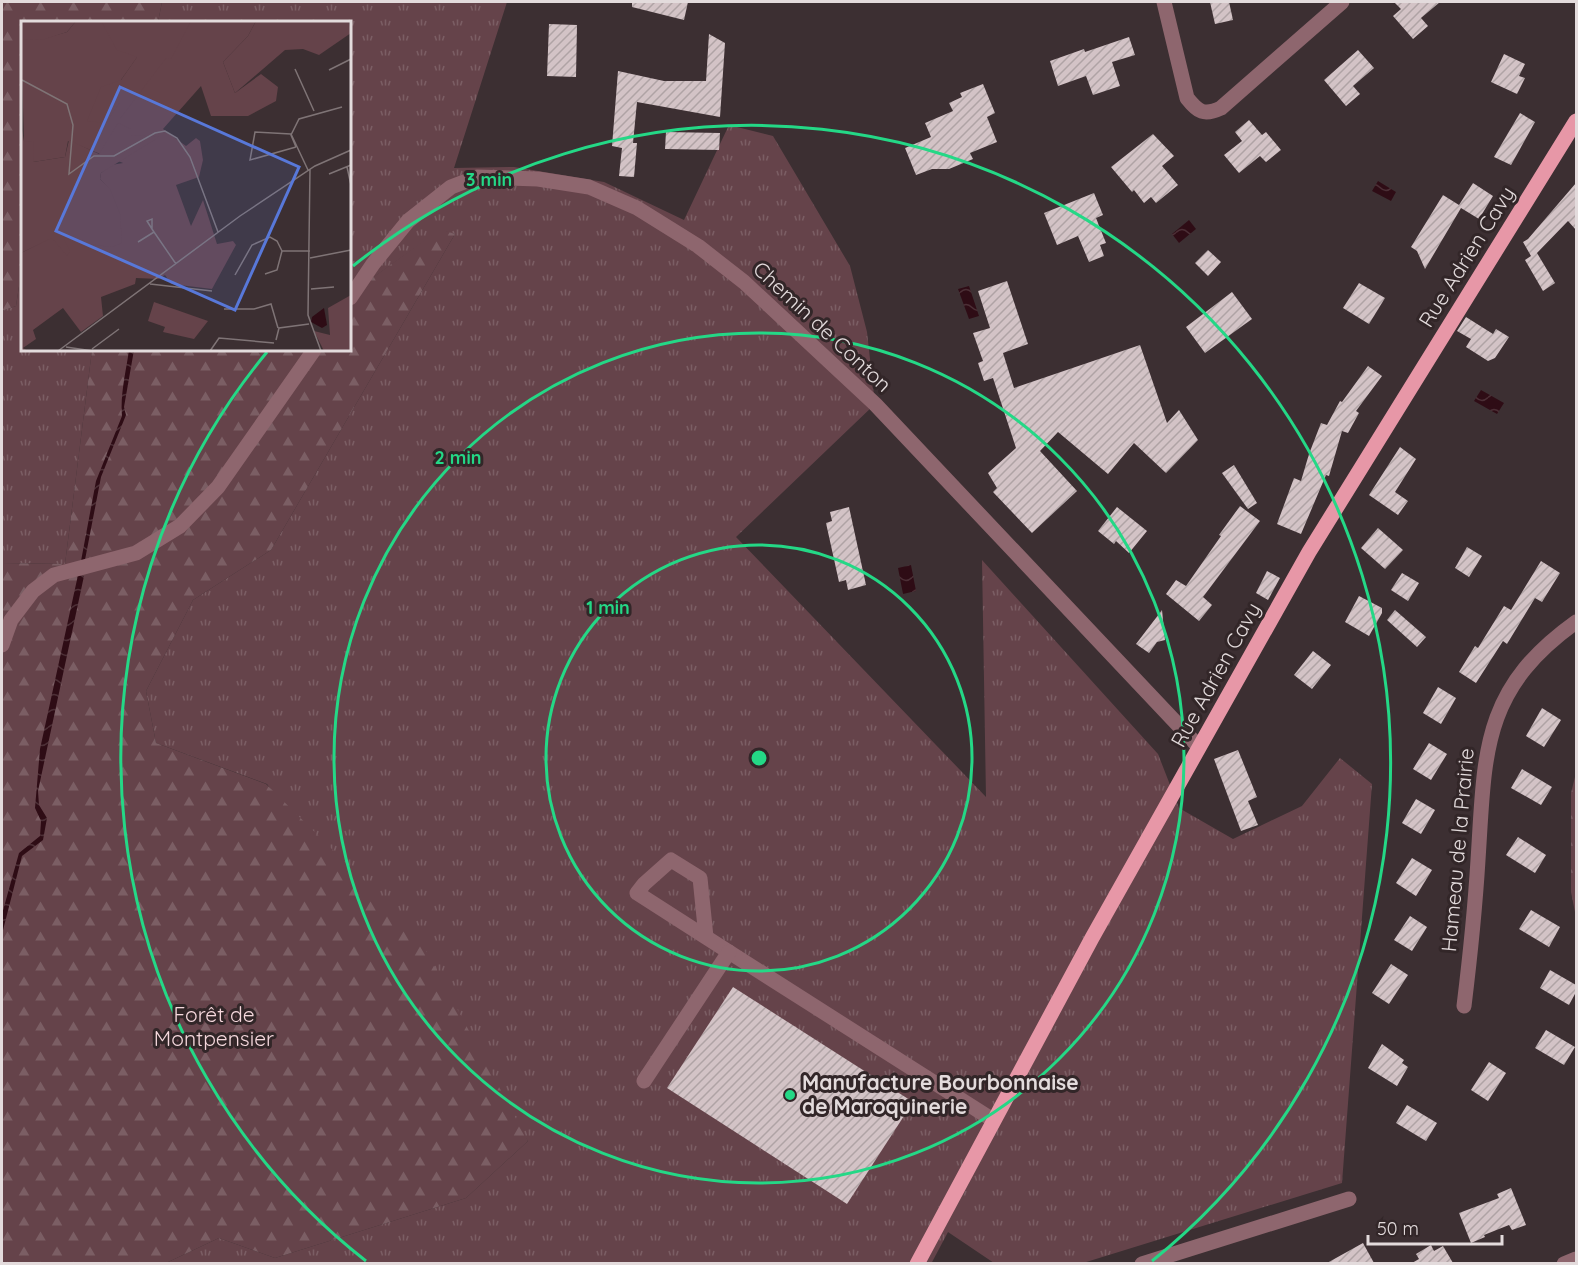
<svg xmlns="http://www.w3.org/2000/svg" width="1578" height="1265" font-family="Quicksand,sans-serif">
	<defs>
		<pattern id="grass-tufts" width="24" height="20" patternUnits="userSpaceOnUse" patternTransform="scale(1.5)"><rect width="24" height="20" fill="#65434a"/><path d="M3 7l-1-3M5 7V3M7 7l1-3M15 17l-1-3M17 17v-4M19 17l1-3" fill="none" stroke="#7b5e64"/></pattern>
		<pattern id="forest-firs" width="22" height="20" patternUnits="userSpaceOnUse" patternTransform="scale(1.5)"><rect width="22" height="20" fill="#65434a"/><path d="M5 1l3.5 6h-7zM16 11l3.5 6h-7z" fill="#7b5e64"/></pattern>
		<pattern id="park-crowns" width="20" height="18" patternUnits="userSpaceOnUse" patternTransform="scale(1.5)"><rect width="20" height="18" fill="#65434a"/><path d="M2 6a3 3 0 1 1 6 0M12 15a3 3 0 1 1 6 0" fill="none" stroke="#7b5e64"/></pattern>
		<pattern id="water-waves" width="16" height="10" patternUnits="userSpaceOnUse" patternTransform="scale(1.5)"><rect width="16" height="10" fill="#2e0c15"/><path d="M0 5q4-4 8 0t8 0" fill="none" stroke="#4c2f36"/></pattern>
		<pattern id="building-hatch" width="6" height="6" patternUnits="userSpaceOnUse" patternTransform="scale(1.5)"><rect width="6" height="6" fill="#d3c3c6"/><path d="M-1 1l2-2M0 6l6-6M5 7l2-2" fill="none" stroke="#afa3a5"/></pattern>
	</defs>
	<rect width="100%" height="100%" fill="#3c2f32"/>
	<g fill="url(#grass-tufts)">
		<polygon points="162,2 507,2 454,168 514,167 604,182 684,220 729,125 773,136 850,266 867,332 875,404 736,537 986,797 982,560 1158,754 1179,808 1233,839 1302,806 1340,758 1372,784 1342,1183 1083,1263 994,1263 948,1232 931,1264 166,1263 219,1238 275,1258 466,1198 528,1141 267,784 156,743 146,691 193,600 271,550 455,234 440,230 350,294 350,22 158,22"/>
		<polygon points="22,266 22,350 92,350 65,564 2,563 2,311 16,306"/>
	</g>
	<g fill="url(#forest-firs)">
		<polygon points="2,2 162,2 158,22 22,22 22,266 16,306 2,311"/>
		<polygon points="440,229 455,234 271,550 193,600 146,691 156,743 266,784 416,932 528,1141 466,1198 275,1258 219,1238 166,1263 2,1264 2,563 65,564 92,350 350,350 350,294"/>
	</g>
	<polygon fill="url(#park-crowns)" points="1576,773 1576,917 1571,892 1571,793"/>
	<g fill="url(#water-waves)">
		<polygon points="1378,181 1396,192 1391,201 1372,191"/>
		<polygon points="1189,220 1196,229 1179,243 1172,234"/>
		<polygon points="969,286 979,316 969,319 958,289"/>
		<path d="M129,350h5l-10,57 2,8 -25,62 -17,88 -3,-4 15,-80 26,-65c-2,-21 4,-45 7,-66z"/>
		<polygon points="1481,390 1504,403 1497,414 1474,401"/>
		<polygon points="911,565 916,591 903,594 898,568"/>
		<polygon points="78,575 84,576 38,791 39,805 47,818 43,840 22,856 2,934 2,914 19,853 40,836 41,821 35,808 40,749"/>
	</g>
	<g fill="url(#building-hatch)">
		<polygon points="632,2 688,2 684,20 632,7"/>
		<polygon points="1210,2 1229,2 1233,20 1215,24"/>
		<polygon points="1394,2 1440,2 1421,18 1428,26 1413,39 1393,16 1401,9"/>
		<polygon points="549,24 577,25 576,77 547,76"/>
		<polygon points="709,34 725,43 720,117 637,102 633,143 637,143 634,177 619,176 622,148 612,146 618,71 664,81 706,81"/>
		<polygon points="1129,37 1135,55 1112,62 1120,86 1093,95 1086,76 1058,86 1050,61 1084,49 1085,52"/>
		<polygon points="1358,50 1374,68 1353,86 1360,94 1346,106 1324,80"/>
		<polygon points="1504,54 1525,64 1519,76 1525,78 1517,94 1491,82"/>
		<polygon points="983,84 995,113 987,117 997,142 970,153 973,159 949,169 932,169 916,175 905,148 931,137 925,123 953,111 949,103 962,97 960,93"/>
		<polygon points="1520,113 1535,122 1511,165 1494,157"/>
		<polygon points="1249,120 1262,135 1266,132 1281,150 1266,162 1260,156 1239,173 1224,155 1242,141 1235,132"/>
		<polygon points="666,132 720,133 719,150 665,149"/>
		<polygon points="1153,134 1174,156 1162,166 1178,185 1156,203 1151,197 1144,203 1134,190 1132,192 1111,167"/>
		<polygon points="1473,183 1493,196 1479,219 1461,208 1425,269 1417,251 1411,247 1443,195 1459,205"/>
		<polygon points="1576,183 1576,230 1568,221 1537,253 1555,283 1543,291 1525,260 1531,256 1523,242 1528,239"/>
		<polygon points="1094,193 1103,215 1096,218 1106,243 1100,245 1104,256 1089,262 1078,236 1057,245 1044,213"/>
		<polygon points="1208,250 1221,262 1208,276 1195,263"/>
		<polygon points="1007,281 1028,344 1003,353 1014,388 1140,345 1167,423 1179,410 1198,440 1166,473 1134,443 1108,474 1058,432 1040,451 1077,491 1032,533 993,492 997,488 988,473 1016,448 993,378 984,381 978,363 983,361 973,333 990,328 978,291"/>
		<polygon points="1359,283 1385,298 1369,324 1343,308"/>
		<polygon points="1232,292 1252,319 1205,353 1186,327"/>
		<polygon points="1466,317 1493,334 1496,329 1509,337 1495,358 1488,361 1466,347 1471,339 1457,331"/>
		<polygon points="1368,366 1382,376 1356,411 1359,413 1348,433 1342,431 1329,476 1326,475 1301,534 1277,524 1294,478 1301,481 1309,454 1321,423 1327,425 1340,401 1342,402"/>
		<polygon points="1400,447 1416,459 1395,492 1408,501 1398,515 1369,495"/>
		<polygon points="1234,465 1257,503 1248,509 1222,473"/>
		<polygon points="1240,506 1260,521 1203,597 1212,605 1199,621 1166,594 1176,580 1186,586 1221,536 1219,535"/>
		<polygon points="849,507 866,585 848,590 846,580 839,582 826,523 832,521 830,512"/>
		<polygon points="1117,507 1147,531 1129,553 1116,541 1114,544 1098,531"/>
		<polygon points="1378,528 1403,550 1385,569 1361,548"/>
		<polygon points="1467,547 1482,556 1469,577 1455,568"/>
		<polygon points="1541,561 1560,573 1542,602 1535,598 1507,644 1503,641 1476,683 1459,672 1475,646 1478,648 1504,606 1511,610"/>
		<polygon points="1267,571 1280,578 1268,600 1256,593"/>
		<polygon points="1402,573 1419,583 1408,601 1391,590"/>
		<polygon points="1359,596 1382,608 1382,613 1369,636 1345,622"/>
		<polygon points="1162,610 1165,640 1157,642 1149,653 1136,644"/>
		<polygon points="1395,610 1426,637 1417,647 1387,620"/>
		<polygon points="1313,651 1331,665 1312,689 1294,675"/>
		<polygon points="1438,687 1456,698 1441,724 1423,713"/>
		<polygon points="1542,708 1561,720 1544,747 1526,736"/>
		<polygon points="1429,743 1447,754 1431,780 1413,769"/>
		<polygon points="1238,750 1257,797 1248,801 1258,825 1241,831 1214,759"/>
		<polygon points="1522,769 1552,787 1541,805 1511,788"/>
		<polygon points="1416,799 1435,810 1421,834 1402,823"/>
		<polygon points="1518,837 1546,855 1535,873 1506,855"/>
		<polygon points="1412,858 1432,870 1416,896 1396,883"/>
		<polygon points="1531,910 1560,927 1549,947 1519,929"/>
		<polygon points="1410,916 1427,927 1412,951 1394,940"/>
		<polygon points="1391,964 1408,975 1389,1004 1372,993"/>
		<polygon points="1550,970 1576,985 1576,992 1569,1005 1540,988"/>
		<polygon points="733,987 913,1102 847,1204 667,1088"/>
		<polygon points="1546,1030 1575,1047 1564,1065 1535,1048"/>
		<polygon points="1382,1044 1404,1060 1402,1063 1408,1067 1397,1086 1368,1068"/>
		<polygon points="1489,1062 1506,1073 1488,1101 1471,1090"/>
		<polygon points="1407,1105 1437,1123 1426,1141 1396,1123"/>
		<polygon points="1511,1188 1526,1225 1512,1230 1509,1225 1484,1235 1485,1237 1471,1243 1459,1213 1499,1198 1497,1194"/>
		<polygon points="1363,1243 1374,1263 1327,1263"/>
		<polygon points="1431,1245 1434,1251 1443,1246 1453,1263 1412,1263 1419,1259 1416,1254"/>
	</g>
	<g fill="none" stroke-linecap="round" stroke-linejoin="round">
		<g stroke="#8e666e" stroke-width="15">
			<path d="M1164,2l23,96c11,14 17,18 34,10l121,-106"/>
			<polyline points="350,298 373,264 408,221 451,187 477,177 538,179 589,187 637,208 698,246 744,282 875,404 1199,747"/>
			<polyline points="2,645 11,620 33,591 54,575 136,553 180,526 218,487 314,350"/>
			<polyline points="706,937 700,878 671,860 644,884 637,893 729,952 993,1120"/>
			<path d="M1464,1006c6,-49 11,-97 14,-146 7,-107 3,-170 98,-238"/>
			<polyline points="644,1081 729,952"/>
			<polyline points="1142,1264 1349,1199"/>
			<polyline points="1564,1264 1576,1259"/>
		</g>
		<polyline stroke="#e797a7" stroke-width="15" points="917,1264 1092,938 1309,552 1576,121"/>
	</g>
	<g fill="none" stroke="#24d886" stroke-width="3">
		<circle cx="759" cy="758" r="213"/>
		<circle cx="759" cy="758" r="425"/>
		<path d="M366 1261A638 638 0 0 1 267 352M353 266A638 638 0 1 1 1152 1261"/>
	</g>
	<circle fill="#24d886" stroke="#322628" stroke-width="2" cx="790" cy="1095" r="6"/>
	<g text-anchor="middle" stroke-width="6" stroke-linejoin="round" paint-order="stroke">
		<g font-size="21" fill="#e3dbdc" stroke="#322628">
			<text transform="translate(1467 257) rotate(-58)" y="7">Rue Adrien Cavy</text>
			<text transform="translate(822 327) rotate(43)" y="7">Chemin de Conton</text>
			<text transform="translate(1216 675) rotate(-61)" y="7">Rue Adrien Cavy</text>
			<text transform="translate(1458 850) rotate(-85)" y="7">Hameau de la Prairie</text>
		</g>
		<g font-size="21" fill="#f6d8dd" stroke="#322628">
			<text x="214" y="1022">Forêt de<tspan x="214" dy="24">Montpensier</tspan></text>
		</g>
		<g font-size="21" font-weight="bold" fill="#e3dbdc" stroke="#322628" text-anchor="start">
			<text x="802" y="1090">Manufacture Bourbonnaise<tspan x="802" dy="24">de Maroquinerie</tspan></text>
		</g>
	</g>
	<g transform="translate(21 21)">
		<rect width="330" height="330" fill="#3c2f32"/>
		<path d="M55,0h25l37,35 -17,24 -1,38 71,-97h65l-8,15 -25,26 12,31 26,-19 17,13 -2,14 -28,15h-37l-10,-30 -38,43 23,17 10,-8 4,3 3,19 -4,17 -23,8 15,41 12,-26 14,44 16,-3 3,4 -24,44 -41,-5 -6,-9 -6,4 -23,-1 -1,6 -34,13 2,19 -22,16 -18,-24 -30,22 3,9 -13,9 5,3h-7v-98l31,-16 30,2 28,-49 -10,-11 1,-6 10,-8 12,-2 -55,-22 -3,16 -32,5 -9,-21 -3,-102h21l25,-7zM330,274v56h-27l-10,-20 16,4 -2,-27zM133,281l54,19 -14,18 -31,-7 2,-5 -17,-6z" fill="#65434a"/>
		<path d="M0,0h55l-9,11 -25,8 -21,-1zM80,0h90l-20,38 -5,-1 -46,61v-17l-14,21 -19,-2 14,-34 20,-7 16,-23 -20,-7zM235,0h93l2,12 -32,22 -16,-6 -18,1 -50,43 -12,-31 25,-26zM97,102l13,6v6l28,2 -58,36 -1,6 10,10 10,25 2,29 -10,4 -25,-3 -5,-5h-18l6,12 -3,5 -15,-18 -31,15v-128l3,16 10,1 -1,20 32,-5 4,-17 30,14z" fill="#65434a"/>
		<path d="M303,287l3,17 -5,3 -11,-6 1,-5z" fill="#2e0c15"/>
		<path fill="none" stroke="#7f7476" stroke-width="1.5" d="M274,48l19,42M308,49l22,-11M1,59l45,24 6,21 -4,49 25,-18h20l41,-23 10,-2 12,7 13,19 28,75M270,113l-36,-2 -5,28 46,-13M270,113l17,36M275,126l-5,-12 8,-16 43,-12M326,146l4,18M289,148l-2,146 13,36M308,153l22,-9M131,208v-10l-5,2 5,8 2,3 22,32M117,221l16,-10M261,230h28M289,237l41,-8M214,254l17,-30 18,-8 7,4 5,10 -5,19 -12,4M129,263l62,7M290,268l23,-2M203,288h30l17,-5 7,24M255,319l3,-12 30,-4M45,326l27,4M71,328l27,-20M37,330l182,-135 75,-50 36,-16M189,330l9,-13 55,5"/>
		<path fill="#5878d9" fill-opacity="0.15" stroke="#5878d9" stroke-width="3" d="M99,66l179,80 -64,143 -179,-79z"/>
		<rect width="330" height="330" fill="none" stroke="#e3dbdc" stroke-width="3"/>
	</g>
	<circle cx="759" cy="758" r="9" fill="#24d886" stroke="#322628" stroke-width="3"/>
	<g font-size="18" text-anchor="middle" font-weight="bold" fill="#24d886" stroke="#322628" stroke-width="6" stroke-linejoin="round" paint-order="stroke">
		<text x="489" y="186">3 min</text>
		<text x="458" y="464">2 min</text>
		<text x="608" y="614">1 min</text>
	</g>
	<rect width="1578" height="1265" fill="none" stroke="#e3dbdc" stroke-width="6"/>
	<path d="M1368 1235v9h134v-9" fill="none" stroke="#e3dbdc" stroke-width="3"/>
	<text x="1377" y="1235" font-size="18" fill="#e3dbdc" stroke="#322628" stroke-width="4.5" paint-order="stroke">50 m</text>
</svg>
